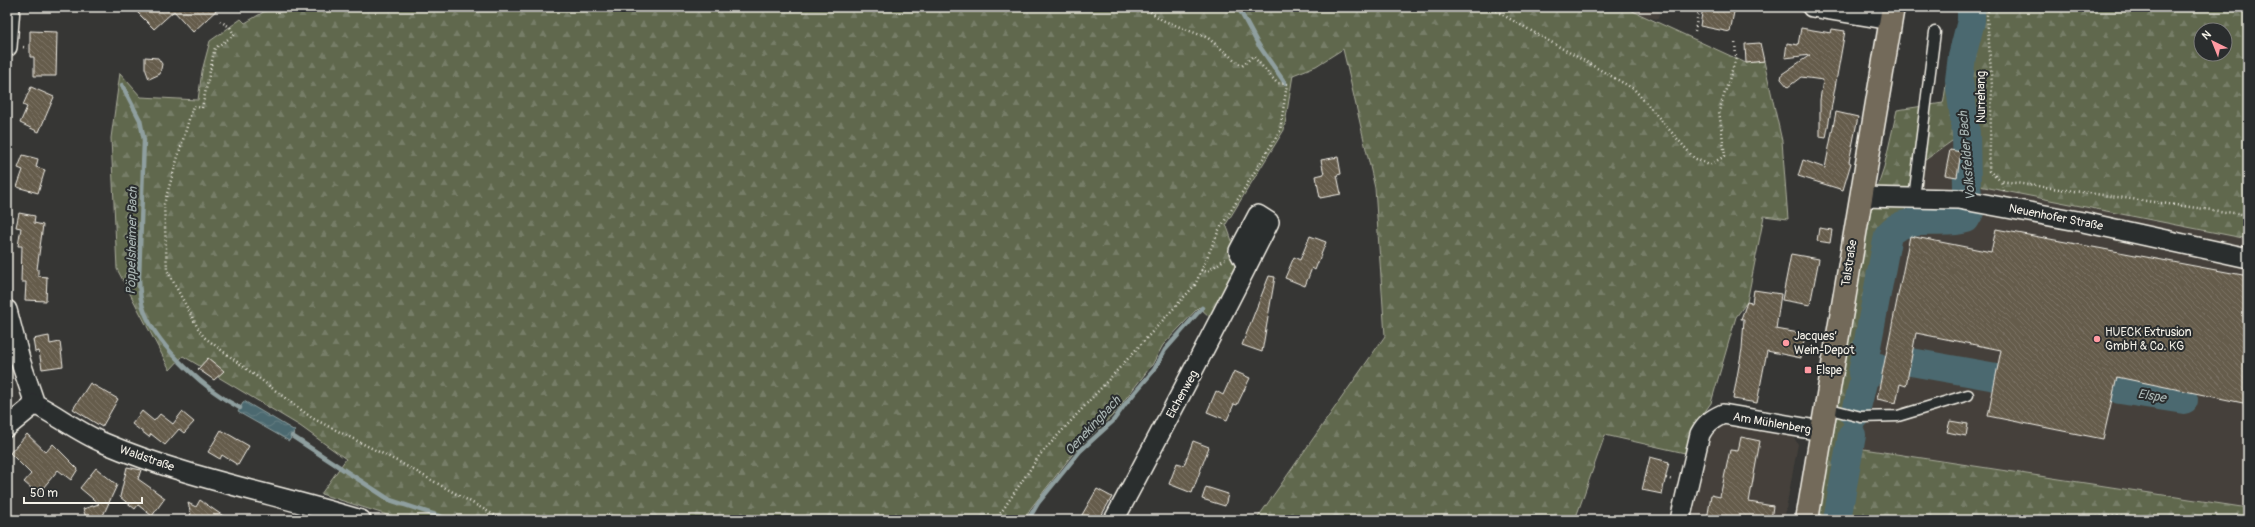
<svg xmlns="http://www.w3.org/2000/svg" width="2255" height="527" font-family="Pangolin,sans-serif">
	<defs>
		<pattern id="forest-firs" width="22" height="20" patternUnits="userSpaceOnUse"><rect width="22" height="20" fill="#60684e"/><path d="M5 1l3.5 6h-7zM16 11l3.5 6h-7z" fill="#777e68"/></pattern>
		<pattern id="water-waves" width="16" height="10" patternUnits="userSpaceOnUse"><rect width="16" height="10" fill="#4c696f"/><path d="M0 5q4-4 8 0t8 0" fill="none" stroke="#667f84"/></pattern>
		<pattern id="building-back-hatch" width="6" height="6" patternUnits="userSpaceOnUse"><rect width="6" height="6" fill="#655b4c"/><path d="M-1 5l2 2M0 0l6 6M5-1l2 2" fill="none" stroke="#7c7366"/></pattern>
	</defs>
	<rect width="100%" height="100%" fill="#363634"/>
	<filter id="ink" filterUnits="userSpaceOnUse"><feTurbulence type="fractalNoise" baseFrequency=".025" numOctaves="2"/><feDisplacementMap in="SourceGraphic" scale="8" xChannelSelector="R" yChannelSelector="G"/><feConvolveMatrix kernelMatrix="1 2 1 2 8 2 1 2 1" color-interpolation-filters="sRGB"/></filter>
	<g filter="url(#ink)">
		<g fill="#44413b">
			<polygon points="1624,7 1660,7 1658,19 1643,16"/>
			<polygon points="1952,140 1972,142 1974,185 2248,239 2248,508 1857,448 1914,168"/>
			<polygon points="1728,422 1791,433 1798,444 1784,520 1686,520 1712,427"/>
		</g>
		<g fill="url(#forest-firs)" stroke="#aaac9b" fill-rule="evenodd">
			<polygon points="272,7 1624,7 1746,63 1764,61 1782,141 1788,219 1764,216 1747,302 1736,317 1711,403 1691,431 1685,453 1605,435 1575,520 1256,520 1385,336 1375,188 1343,49 1316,66 1293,75 1284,130 1226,224 1240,263 1211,318 1199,307 1163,345 1152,365 1112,416 1079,446 1031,508 1025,520 403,520 321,494 346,459 300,426 183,356 170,370 117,269 111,138 120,73 141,97 198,100 202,71 210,41 241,19 245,23"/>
			<path d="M1967,7h281v232l-274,-54 -2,-43 -20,-1 -38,27 -57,280 391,60v12h-432l53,-309 15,-44 13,-57 46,-7c4,-18 4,-37 9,-55 4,-14 13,-27 15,-41zM2201,30h24v24h-24z"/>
		</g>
		<polygon fill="url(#water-waves)" stroke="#8f9f9f" points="244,401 295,431 289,441 238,412"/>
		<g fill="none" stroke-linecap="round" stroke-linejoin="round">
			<g stroke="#8f9f9f" stroke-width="4.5">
				<polyline points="1238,7 1258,44 1285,83"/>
				<path d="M122,85l18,35 4,20 -5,137c0,13 1,24 6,36 14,35 62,78 95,95"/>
				<polyline points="292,436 390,500 451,520"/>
				<polyline points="1028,520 1038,503 1080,451 1113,421 1126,403 1154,370 1165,350 1202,308"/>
			</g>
			<g stroke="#4c696f" stroke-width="28">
				<polyline points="1911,362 1996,377"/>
				<path d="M1864,378l-2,-5 26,-138c17,-22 54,-8 78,-16l4,-7 -3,-25 -1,-54 -7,-53 3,-24 9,-35v-14"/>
				<polyline points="2120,390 2184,400"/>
				<polyline points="1855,416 1864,378 1878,367"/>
				<polyline points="1837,520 1852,435"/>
			</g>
		</g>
		<g fill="url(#building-back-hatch)" stroke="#f4f1e8">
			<polygon points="132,7 220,7 193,32 174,11 154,29"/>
			<polygon points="1703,7 1735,7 1730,32 1700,26"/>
			<polygon points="1801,28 1831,33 1832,29 1845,31 1826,138 1820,137 1820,100 1823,80 1801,77 1788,87 1781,79 1782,74 1810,55 1785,58 1787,43 1798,45"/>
			<polygon points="30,31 57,32 56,76 34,76 34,57 30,57"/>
			<polygon points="1760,43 1764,61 1746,63 1745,44"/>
			<polygon points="145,57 158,58 162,64 160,74 149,79 145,68"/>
			<polygon points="31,87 54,97 39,132 20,123 27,107 23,105"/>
			<polygon points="1836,112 1858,117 1849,162 1851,163 1843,190 1798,176 1803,160 1825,168"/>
			<polygon points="1950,150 1961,152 1957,177 1945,175"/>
			<polygon points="23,155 38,159 36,167 45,170 38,193 17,187 23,170 18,168"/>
			<polygon points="1338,157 1341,174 1337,175 1341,194 1320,198 1316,176 1324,174 1321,160"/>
			<polygon points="19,213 35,216 34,223 43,225 37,269 38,269 38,276 47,277 46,301 25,300 26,282 21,282 22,246 18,246 21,228 16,227"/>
			<polygon points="1819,228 1832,230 1830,243 1817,241"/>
			<polygon points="1996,229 2248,276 2248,404 2117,377 2103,439 1988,416 2001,350 1916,333 1906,386 1900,384 1896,403 1877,399 1910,236 1991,252"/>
			<polygon points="1310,236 1326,242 1315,270 1312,268 1305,286 1285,278 1294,257 1300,260"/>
			<polygon points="1791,254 1819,259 1810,305 1782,300"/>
			<polygon points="1269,276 1275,277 1262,352 1242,345"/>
			<polygon points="1754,290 1781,294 1776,329 1805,334 1801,358 1767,351 1757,403 1733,399 1742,349 1744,319 1741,319 1747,302 1752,303"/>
			<polygon points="49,336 50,344 60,342 63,366 42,369 39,351 35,352 33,339"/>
			<polygon points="208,358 224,371 214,380 198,369"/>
			<polygon points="1234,371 1250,378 1237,405 1234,404 1227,420 1207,412 1216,391 1223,395"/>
			<polygon points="90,383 118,399 102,427 73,409"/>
			<polygon points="142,411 154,421 160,414 173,424 182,412 194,422 184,433 179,429 165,445 151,434 149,437 132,424"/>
			<polygon points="1950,421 1968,424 1966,436 1947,432"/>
			<polygon points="221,430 249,446 238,465 222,455 220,459 208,452"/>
			<polygon points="27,434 46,452 53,444 78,469 71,480 58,470 38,494 24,482 31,474 10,453"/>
			<polygon points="1741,437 1760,441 1749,502 1773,506 1771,520 1707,520 1711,495 1720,497 1730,450 1738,451"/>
			<polygon points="1193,441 1209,447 1192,493 1169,484 1177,463 1184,465"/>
			<polygon points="1650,457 1669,462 1662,494 1642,490"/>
			<polygon points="127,467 141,470 138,479 165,498 152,516 138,505 135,509 120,497"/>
			<polygon points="96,468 117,485 101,520 87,520 83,509 99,504 80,488"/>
			<polygon points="1206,487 1228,494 1225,506 1202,499"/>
			<polygon points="1097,489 1112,497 1105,509 1099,520 1079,520"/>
			<polygon points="200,500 229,520 186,520 191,514 188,503 196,507"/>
		</g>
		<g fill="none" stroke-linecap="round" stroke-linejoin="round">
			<defs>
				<g id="service">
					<polyline points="1914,198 1935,32"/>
					<polyline points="1826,408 1861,417 1898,416 1968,395"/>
				</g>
				<g id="minor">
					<polyline points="1812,7 1891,20"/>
					<polyline points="7,47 10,7"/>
					<polyline points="1862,197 1958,199 2083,222 2248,258"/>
					<path d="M7,310l14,53 14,41c23,12 45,29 69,39 82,35 172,51 257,77"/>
					<polyline points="7,427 35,404"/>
					<path d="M1114,520c53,-99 105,-198 155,-298l-11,-7 -19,36 8,15"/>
					<path d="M1680,520l20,-86c5,-10 12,-15 23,-20l99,17"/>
				</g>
				<polyline id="primary" points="1807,520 1893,7"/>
			</defs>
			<use href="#service" stroke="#f4f1e8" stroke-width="13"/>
			<use href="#minor" stroke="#f4f1e8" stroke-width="22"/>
			<use href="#primary" stroke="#f4f1e8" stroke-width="25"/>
			<g stroke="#f4f1e8" stroke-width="2.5" stroke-dasharray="1 3" stroke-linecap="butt">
				<polyline points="1489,7 1634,89 1694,158 1709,165 1725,156 1719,111 1736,58 1735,40"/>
				<polyline points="1989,7 1987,15 1992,86 1989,171 2001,181"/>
				<polyline points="220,21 230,27 234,35 215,48 214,52 202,108 193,106 164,204 167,270 199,330 204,337 312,418 399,462 503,520"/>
				<polyline points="1695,31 1699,7"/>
				<polyline points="23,47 30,48"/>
				<polyline points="2004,191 2001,181 2248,215"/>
				<polyline points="1201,270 1207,272 1225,259"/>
				<polyline points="1666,478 1673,480"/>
				<polyline points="996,520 1039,456 1195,285 1219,230 1280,131 1287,84 1277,83 1253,56 1242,66 1208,38 1162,20 1144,7"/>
				<path d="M2081,520c22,-5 42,-4 64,0"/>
			</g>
			<use href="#service" stroke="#2a2d2e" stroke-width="10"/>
			<use href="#minor" stroke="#2a2d2e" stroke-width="19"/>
			<use href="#primary" stroke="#736a5a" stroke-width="22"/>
		</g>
	</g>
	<g fill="#ff9aa2" stroke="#2a2d2e" stroke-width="1.5">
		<circle cx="2097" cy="339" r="4"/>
		<circle cx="1786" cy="343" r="4"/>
		<rect x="1804" y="366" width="8" height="8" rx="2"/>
	</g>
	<g text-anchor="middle" stroke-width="4" stroke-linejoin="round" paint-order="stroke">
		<g font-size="12" fill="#f4f1e8" stroke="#2a2d2e">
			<text transform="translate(1981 97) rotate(-90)" y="4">Nurrehang</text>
			<text transform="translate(2056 217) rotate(11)" y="4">Neuenhofer Straße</text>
			<text transform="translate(1849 263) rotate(-81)" y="4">Talstraße</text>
			<text transform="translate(1182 394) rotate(-61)" y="4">Eichenweg</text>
			<text transform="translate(1772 423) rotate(10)" y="4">Am Mühlenberg</text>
			<text transform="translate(147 458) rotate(19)" y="4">Waldstraße</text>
		</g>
		<g font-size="12" fill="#f4f1e8" stroke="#2a2d2e" text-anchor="start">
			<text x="2105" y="336">HUECK Extrusion<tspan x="2105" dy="14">GmbH &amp; Co. KG</tspan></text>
			<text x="1794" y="340">Jacques’<tspan x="1794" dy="14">Wein-Depot</tspan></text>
			<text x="1816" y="374">Elspe</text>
		</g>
		<g font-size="13" font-style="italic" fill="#a8b4b2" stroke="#2a2d2e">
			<text transform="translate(1966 156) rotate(-95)" y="5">Volksfelder Bach</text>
			<text transform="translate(131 241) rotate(-89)" y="5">Pöppelsheimer Bach</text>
			<text transform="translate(2152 395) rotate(9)" y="5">Elspe</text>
			<text transform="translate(1092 425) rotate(-47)" y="5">Oenekingbach</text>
		</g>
	</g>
	<rect width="2255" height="527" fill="none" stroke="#2a2d2e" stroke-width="24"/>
	<rect x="12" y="12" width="2231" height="503" fill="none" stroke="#f4f1e8" stroke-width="1.5" filter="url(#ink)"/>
	<g transform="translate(2213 42) rotate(317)"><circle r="19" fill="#2a2d2e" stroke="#7b7b78"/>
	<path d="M0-3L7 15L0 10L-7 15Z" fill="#ff9aa2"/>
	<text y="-6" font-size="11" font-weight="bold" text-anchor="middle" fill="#f4f1e8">N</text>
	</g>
	<path d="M24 497v6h118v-6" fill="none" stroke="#f4f1e8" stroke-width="2"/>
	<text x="30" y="497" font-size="12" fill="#f4f1e8" stroke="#2a2d2e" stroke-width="3" paint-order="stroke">50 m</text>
</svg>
